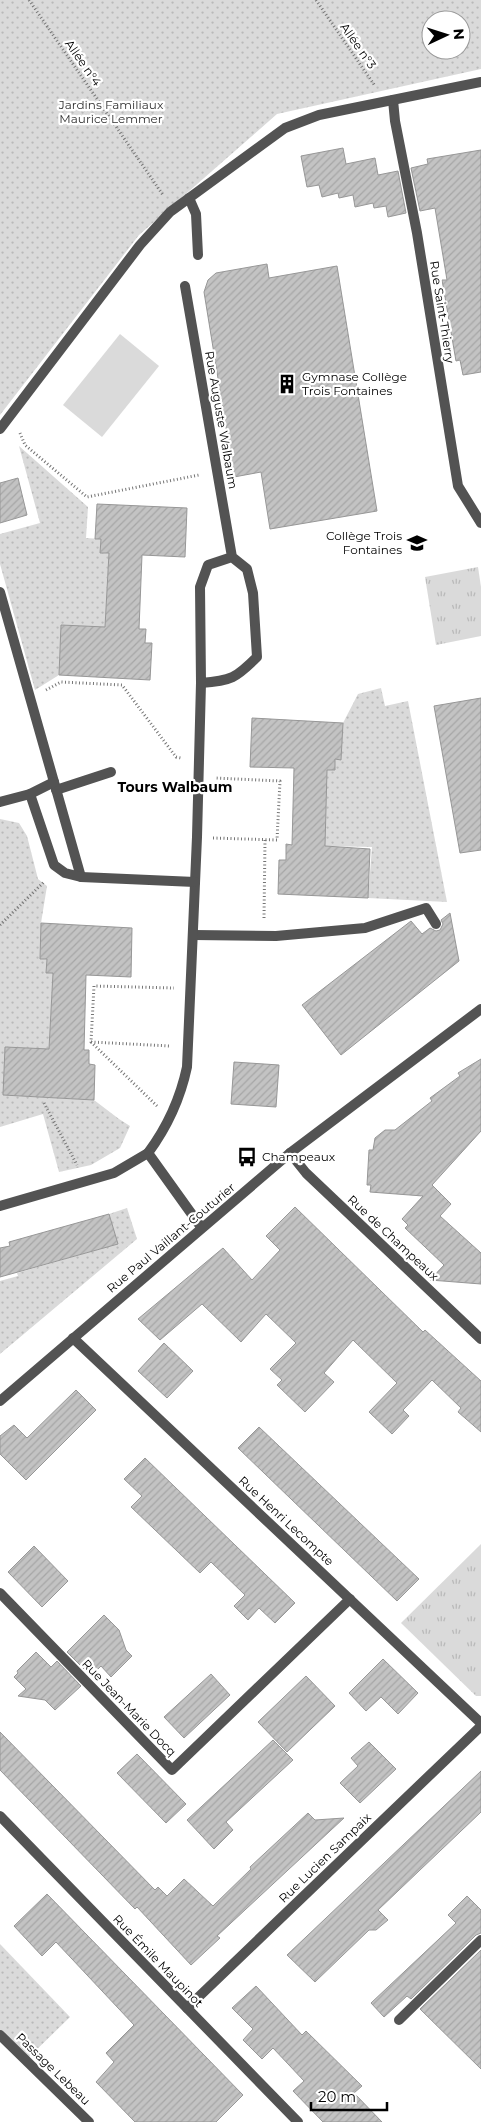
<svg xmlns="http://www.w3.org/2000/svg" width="481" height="2122" font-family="Montserrat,sans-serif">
	<defs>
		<pattern id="grass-tufts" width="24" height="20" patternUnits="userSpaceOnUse" patternTransform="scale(1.25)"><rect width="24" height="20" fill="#dadada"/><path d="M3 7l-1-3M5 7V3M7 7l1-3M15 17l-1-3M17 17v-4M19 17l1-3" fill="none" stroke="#b9b9b9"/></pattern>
		<pattern id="garden-dots" width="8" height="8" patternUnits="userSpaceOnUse" patternTransform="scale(1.25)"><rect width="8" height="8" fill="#dadada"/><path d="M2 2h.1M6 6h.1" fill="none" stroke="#b9b9b9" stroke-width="1.8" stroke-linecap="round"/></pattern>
		<pattern id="building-hatch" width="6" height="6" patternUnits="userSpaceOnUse" patternTransform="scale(1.25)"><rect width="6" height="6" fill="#c3c3c3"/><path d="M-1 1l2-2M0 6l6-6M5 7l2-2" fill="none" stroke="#a6a6a6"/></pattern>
	</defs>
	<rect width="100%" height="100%" fill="#fff"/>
	<g fill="url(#grass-tufts)">
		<polygon points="478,567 481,587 481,636 436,645 425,577"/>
		<polygon points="481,1544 481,1696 476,1696 401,1623"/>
	</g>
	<g fill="url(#garden-dots)" fill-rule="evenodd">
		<path d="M0,0h481v69l-204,45 -138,121 -139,180zM431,20h30v30h-30z"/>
		<polygon points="19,446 88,507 86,538 101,539 100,553 109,553 105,627 61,625 59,675 35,690 0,564 0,534 40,523"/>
		<polygon points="381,688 385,706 408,701 447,902 368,898 372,847 325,846 327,770 334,770 335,759 341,759 343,723 358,694"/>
		<polygon points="0,819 19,823 27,836 38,879 47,886 41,923 40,958 47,959 46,973 53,973 49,1049 6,1047 3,1095 94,1100 119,1119 130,1126 120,1148 91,1165 59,1172 43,1114 0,1127"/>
		<polygon points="127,1208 137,1239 0,1354 0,1281 18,1276 17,1273 117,1244 109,1214"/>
		<polygon points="0,1944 70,2017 26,2060 0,2031"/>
	</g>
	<polygon fill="#dadada" points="120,334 159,366 102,437 63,405"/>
	<g fill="url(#building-hatch)" stroke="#979797">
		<polygon points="343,148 346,164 375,158 378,175 398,171 406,213 388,217 386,206 374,208 373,203 355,207 353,195 339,198 338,193 322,197 319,185 307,187 301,156"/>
		<polygon points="481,150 481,372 463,375 460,360 456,361 442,280 447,280 435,208 420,211 411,168 428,164 427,159"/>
		<polygon points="267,264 269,278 337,266 377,511 270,529 261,472 234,477 204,292 208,280 216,273"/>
		<polygon points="18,478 27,515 0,523 0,483"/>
		<polygon points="97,504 187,508 185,557 142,555 139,629 146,629 145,643 152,643 150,680 59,675 61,625 105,627 109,553 100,553 101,539 95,539"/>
		<polygon points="481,698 481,850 460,853 434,706"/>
		<polygon points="252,718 343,723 341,760 335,759 335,770 327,770 325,846 370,849 368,898 278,894 279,860 286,860 286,844 292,845 294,768 250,767"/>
		<polygon points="450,913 459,961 341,1055 302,1005 411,921 422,934 430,928 436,931 440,930 443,924 441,920"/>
		<polygon points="41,923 132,928 131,977 86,975 84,1050 89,1050 89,1064 95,1065 94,1100 3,1095 5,1047 49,1049 53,973 46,973 47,959 40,959"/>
		<polygon points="481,1059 481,1131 432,1185 451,1204 440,1216 481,1253 481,1284 430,1280 444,1265 405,1228 408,1225 402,1219 423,1196 370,1192 371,1185 367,1185 369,1150 373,1150 375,1138 385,1130 395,1130 432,1101 430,1098 460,1076 458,1073"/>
		<polygon points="234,1062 279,1065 276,1107 231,1104"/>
		<polygon points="295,1207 423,1332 425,1330 481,1381 481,1432 458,1412 461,1408 432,1380 403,1410 409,1416 392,1434 369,1412 397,1383 353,1340 324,1373 334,1382 305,1412 277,1385 282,1380 270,1369 296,1343 266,1314 241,1342 202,1304 160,1340 138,1319 223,1248 252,1280 280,1250 266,1236"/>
		<polygon points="109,1214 118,1244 0,1277 0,1248 10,1246 9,1242"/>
		<polygon points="164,1343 193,1371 167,1398 138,1371"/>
		<polygon points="76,1390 96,1410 26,1480 0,1454 0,1436 14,1425 27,1438"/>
		<polygon points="259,1427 419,1579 397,1601 238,1448"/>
		<polygon points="145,1458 295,1603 275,1623 259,1608 248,1620 234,1606 245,1595 211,1562 200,1573 131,1507 142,1496 124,1479"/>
		<polygon points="34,1546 68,1581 42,1607 8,1572"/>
		<polygon points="104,1615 119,1630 126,1650 132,1656 111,1677 101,1666 91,1676 67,1652"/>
		<polygon points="36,1652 51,1667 57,1661 81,1686 55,1710 45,1700 18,1696 26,1689 14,1677 18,1673 17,1671"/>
		<polygon points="383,1659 418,1693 398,1714 381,1697 366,1711 349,1693"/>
		<polygon points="211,1674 230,1695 184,1738 164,1717"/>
		<polygon points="306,1676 335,1706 287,1752 258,1722"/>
		<polygon points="0,1732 155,1890 158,1887 167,1896 184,1879 213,1906 251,1869 250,1867 308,1813 315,1820 344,1818 217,1936 220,1938 191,1965 137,1907 135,1909 0,1770"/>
		<polygon points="273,1740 293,1760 226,1822 233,1830 214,1849 187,1820"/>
		<polygon points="369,1742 396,1769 360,1803 340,1783 358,1766 351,1758"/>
		<polygon points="137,1754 186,1804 166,1823 117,1773"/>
		<polygon points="481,1771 481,1812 378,1910 388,1920 376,1930 369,1930 315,1982 287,1955"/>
		<polygon points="47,1894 243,2095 216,2122 135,2122 96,2082 114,2062 106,2053 134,2025 56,1942 42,1956 14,1926"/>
		<polygon points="467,1896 481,1910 481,1933 476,1935 411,1999 407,1996 384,2017 371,2003 456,1923 448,1915"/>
		<polygon points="481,1950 481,2069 420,2009"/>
		<polygon points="256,1986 302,2035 306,2031 362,2086 354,2093 382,2122 323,2122 293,2091 304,2081 273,2048 262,2059 243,2040 253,2029 232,2008"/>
	</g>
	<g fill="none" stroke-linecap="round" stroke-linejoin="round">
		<g stroke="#757575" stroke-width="3" stroke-dasharray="1 2.5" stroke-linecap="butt">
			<polyline points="29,0 163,195"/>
			<polyline points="316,0 375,86"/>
			<polyline points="20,433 25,445 87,497 199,475"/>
			<polyline points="46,690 61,682 122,685 176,757 181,758"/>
			<polyline points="213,838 277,840 280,781 215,778"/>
			<polyline points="264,918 265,840"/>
			<polyline points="0,925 45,881"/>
			<polyline points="91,1042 170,1046"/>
			<polyline points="44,1103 77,1165"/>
			<polyline points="157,1106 91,1042 94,986 174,988"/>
		</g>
		<g stroke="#535353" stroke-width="10">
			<polyline points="393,100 395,121 417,233 458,486 481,523"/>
			<polyline points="189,198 196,214 198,255"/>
			<path d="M185,286l47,271 15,12 6,24 4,64c-21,21 -26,24 -56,26l-1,-96 8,-22 24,-8"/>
			<polyline points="56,790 111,772"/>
			<polyline points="194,935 276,936 365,928 426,908 436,924"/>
			<polyline points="399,2020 481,1940"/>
		</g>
		<g stroke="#535353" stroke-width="10">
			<polyline points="0,429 140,245 170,212 285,128 319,115 481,82"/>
			<polyline points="0,592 81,877"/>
			<path d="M201,683l-4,154 -10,230c-7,33 -19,59 -39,86l53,74"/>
			<polyline points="30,794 54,865 65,873 81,877 195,882"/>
			<polyline points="0,802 30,794 54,782"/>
			<polyline points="290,1153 306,1173 481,1339"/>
			<polyline points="0,1206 114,1173 148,1153"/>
			<polyline points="73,1338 481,1723"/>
			<polyline points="0,1401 290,1153 481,1009"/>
			<polyline points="0,1593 172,1770 350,1599"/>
			<polyline points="0,1816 298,2122"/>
			<polyline points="187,2008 481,1726"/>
			<polyline points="0,2035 89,2122"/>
		</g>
	</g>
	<defs>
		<symbol id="building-bare" viewBox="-9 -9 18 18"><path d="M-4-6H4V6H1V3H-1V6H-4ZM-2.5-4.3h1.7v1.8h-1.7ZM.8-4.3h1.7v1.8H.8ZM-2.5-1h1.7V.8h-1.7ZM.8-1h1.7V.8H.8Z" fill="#000" stroke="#fff" stroke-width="2.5" paint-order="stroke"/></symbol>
		<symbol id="school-bare" viewBox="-9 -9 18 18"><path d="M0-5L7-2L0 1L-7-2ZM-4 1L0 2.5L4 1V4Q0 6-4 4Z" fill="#000" stroke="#fff" stroke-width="2.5" paint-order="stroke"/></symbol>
		<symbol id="bus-bare" viewBox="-9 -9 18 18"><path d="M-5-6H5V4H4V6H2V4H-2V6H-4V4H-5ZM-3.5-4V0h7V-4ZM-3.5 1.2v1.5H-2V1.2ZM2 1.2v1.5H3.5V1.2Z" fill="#000" stroke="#fff" stroke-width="2.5" paint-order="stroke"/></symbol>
	</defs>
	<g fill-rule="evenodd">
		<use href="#building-bare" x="273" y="370" width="28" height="28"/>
		<use href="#school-bare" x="403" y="529" width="28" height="28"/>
		<use href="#bus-bare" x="233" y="1143" width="28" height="28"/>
	</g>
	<g text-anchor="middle" stroke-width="4.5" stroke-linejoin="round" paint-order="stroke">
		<g font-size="12" fill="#000" stroke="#fff">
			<text transform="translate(358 46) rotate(55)" y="4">Allée n°3</text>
			<text transform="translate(83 63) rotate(55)" y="4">Allée n°4</text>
			<text transform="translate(442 312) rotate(81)" y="4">Rue Saint-Thierry</text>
			<text transform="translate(221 420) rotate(80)" y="4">Rue Auguste Walbaum</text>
			<text transform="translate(171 1238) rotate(-40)" y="4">Rue Paul Vaillant-Couturier</text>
			<text transform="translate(393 1238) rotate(43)" y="4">Rue de Champeaux</text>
			<text transform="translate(286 1521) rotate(43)" y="4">Rue Henri Lecompte</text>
			<text transform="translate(129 1708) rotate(46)" y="4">Rue Jean-Marie Docq</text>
			<text transform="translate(325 1858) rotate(-44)" y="4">Rue Lucien Sampaix</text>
			<text transform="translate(158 1961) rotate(46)" y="4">Rue Émile Maupinot</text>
			<text transform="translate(53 2069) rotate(44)" y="4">Passage Lebeau</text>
		</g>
		<g font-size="12" fill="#313131" stroke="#fff">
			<text x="111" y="109">Jardins Familiaux<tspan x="111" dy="14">Maurice Lemmer</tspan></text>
		</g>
		<g font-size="12" fill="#000" stroke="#fff" text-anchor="start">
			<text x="302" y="381">Gymnase Collège<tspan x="302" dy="14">Trois Fontaines</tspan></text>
			<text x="402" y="540" text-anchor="end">Collège Trois<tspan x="402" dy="14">Fontaines</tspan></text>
			<text x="262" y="1161">Champeaux</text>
		</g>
		<g font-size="14" font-weight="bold" fill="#000" stroke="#fff">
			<text x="175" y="792">Tours Walbaum</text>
		</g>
	</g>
	<g transform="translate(446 35) rotate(86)"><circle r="24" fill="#ffffff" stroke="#999999"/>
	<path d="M0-4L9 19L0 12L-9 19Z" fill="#000000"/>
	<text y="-8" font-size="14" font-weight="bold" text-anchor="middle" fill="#000000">N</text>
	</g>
	<path d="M311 2102v8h76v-8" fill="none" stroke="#000000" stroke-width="2.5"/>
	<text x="318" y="2102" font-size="15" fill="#000000" stroke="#ffffff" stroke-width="4" paint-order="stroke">20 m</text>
</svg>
